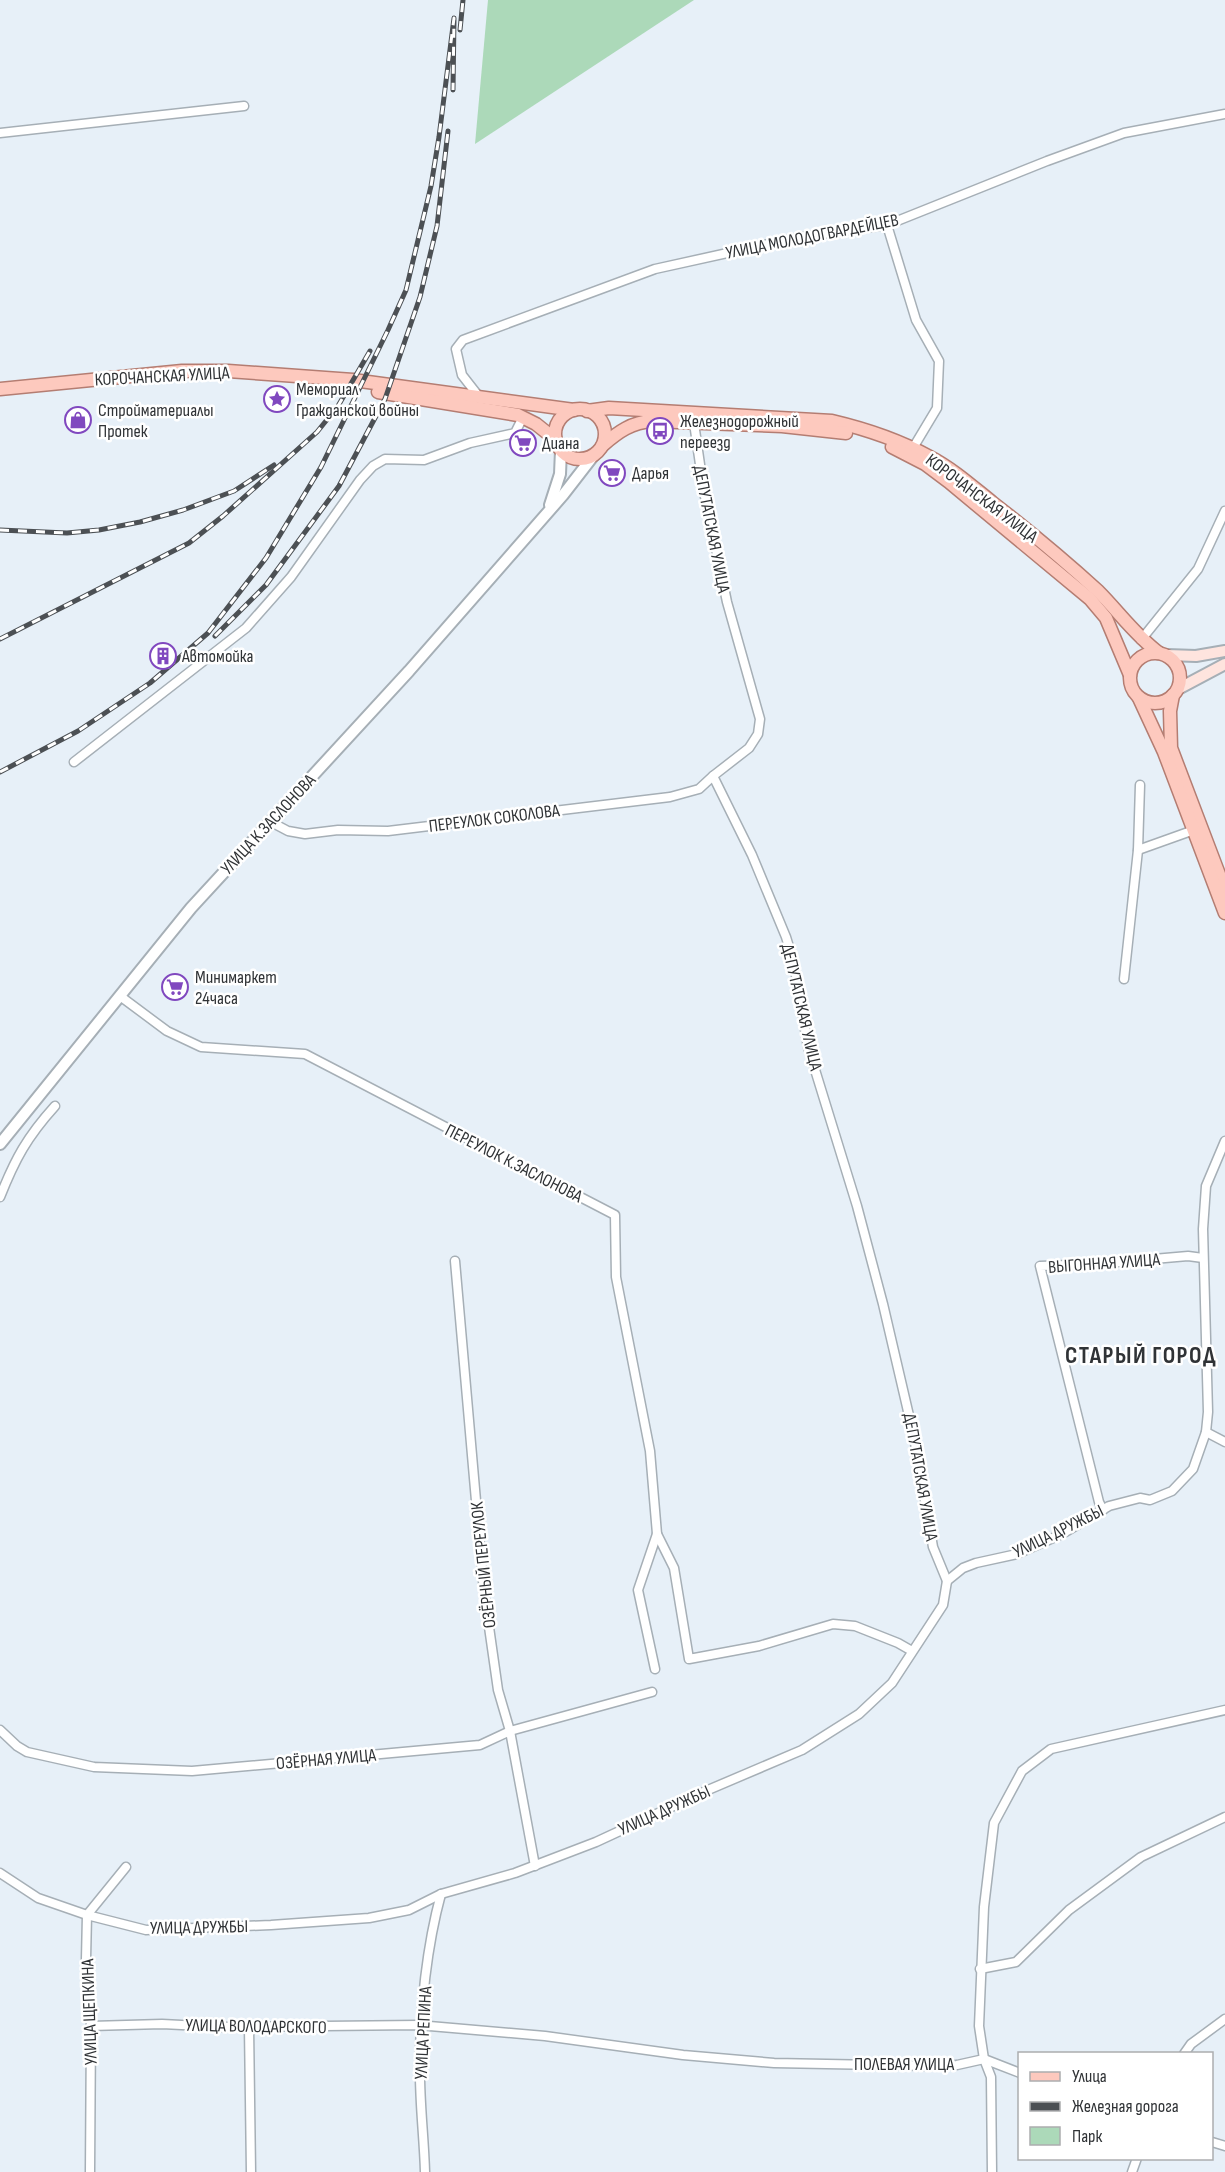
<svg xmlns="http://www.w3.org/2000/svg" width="1225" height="2172" font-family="'Sofia Sans Condensed',sans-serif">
	<rect width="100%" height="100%" fill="#e7f0f8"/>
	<polygon fill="#acd9b9" points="488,0 694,0 475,144"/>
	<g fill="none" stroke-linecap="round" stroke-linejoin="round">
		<defs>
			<g id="minor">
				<polyline points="0,133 244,106"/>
				<polyline points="887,225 916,320 939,361 937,408 913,448"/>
				<polyline points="480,398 462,375 456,349 463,340 655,269 800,237 887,225 1047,161 1124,133 1225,114"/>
				<polyline points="694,423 704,492 727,602 760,719 758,734 749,748 713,776 752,855 786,937 794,963 808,1047 857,1206 883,1304 914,1437 933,1547 947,1581"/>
				<polyline points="1141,640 1198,569 1225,511"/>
				<polyline points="74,762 246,628 291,577 360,480 373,466 385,459 424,460 470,443 515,433 523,417"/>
				<polyline points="271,822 288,831 305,834 338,830 388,831 670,797 699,789 713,776"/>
				<polyline points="1138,850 1194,830"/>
				<polyline points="1124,979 1138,850 1140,785"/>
				<polyline points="120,996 167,1031 201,1047 305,1054 615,1215 616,1277 650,1451 657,1534 638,1590 655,1669"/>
				<path d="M0,1197c15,-38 27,-60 55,-91"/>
				<polyline points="455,1261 484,1592 498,1690 510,1731 535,1866"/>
				<polyline points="1206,1432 1225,1442"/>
				<polyline points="1103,1510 1099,1502 1040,1266 1096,1264 1188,1256 1203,1258"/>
				<polyline points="657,1534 674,1568 689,1659 759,1646 833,1624 855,1626 898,1643 912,1651"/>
				<polyline points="0,1730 17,1746 27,1752 94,1767 192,1771 480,1745 510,1731 652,1692"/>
				<polyline points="0,1873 38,1898 87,1915 146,1930 271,1925 369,1918 409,1910 441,1894 515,1873 596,1842 708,1790 802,1750 859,1714 892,1683 943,1605 947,1581 963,1568 976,1563 1017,1554 1062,1534 1109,1506 1140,1498 1150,1500 1172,1491 1193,1469 1206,1432 1208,1412 1203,1229 1206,1186 1225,1141"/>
				<polyline points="980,1969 1016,1962 1069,1910 1141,1857 1225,1817"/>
				<polyline points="91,2026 162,2024 221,2027 418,2025 545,2036 683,2055 774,2063 931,2066 957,2065 984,2059"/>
				<polyline points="249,2027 251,2172"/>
				<polyline points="1184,2054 1191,2044 1225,2019"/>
				<polyline points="984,2059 1020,2073"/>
				<polyline points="1212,2142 1225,2146"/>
				<polyline points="90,2172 91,2026 86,1959 87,1915 126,1867"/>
				<path d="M425,2172c-1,-37 -6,-73 -5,-110 0,-53 7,-117 21,-168"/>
				<polyline points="992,2172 991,2077 984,2059 979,2026 984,1907 994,1823 1022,1771 1051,1749 1225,1710"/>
				<polyline points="1132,2172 1137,2158"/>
			</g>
			<g id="tertiary">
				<polyline points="550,505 560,474 561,450"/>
				<polyline points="0,1144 191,908 409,671 563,495 594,455"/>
			</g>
			<g id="secondary">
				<polyline points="1167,655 1196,656 1225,651"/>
				<polyline points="1178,689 1225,664"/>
			</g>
			<g id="primary">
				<polyline points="0,389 182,371 228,371 353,380 574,410"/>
				<polyline points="378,392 518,415 536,424 556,440"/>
				<circle cx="580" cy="434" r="25"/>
				<path d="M587,411l22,-3 223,13c34,8 67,19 98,36 23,12 43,30 63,46 36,28 71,57 105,88 21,21 37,44 61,62"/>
				<path d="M603,445c15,-13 29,-23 49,-24l130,5 64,7"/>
				<polyline points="892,447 925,464 949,482 1090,599 1106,618 1130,675"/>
				<circle cx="1155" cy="678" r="25"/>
				<polyline points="1173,695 1170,711 1171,748 1225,890"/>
				<polyline points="1139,698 1164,752 1225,913"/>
			</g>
		</defs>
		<use href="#minor" stroke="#a6afb6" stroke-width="11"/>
		<use href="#tertiary" stroke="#a6afb6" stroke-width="14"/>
		<use href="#secondary" stroke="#a6afb6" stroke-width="14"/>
		<use href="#primary" stroke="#b47d72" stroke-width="15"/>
		<use href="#minor" stroke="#fff" stroke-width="8"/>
		<use href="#tertiary" stroke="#fff" stroke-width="10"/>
		<use href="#secondary" stroke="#fee4de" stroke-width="10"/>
		<use href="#primary" stroke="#fdc9be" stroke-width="12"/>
		<defs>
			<g id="rail">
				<polyline points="460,30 463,0"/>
				<polyline points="0,530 67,533 99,530 140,522 183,510 234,491 274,465"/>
				<polyline points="215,636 266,585 339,486 385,399 420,297 437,226 448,131"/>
				<polyline points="0,639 189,543 223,516 317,432 338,406 370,351"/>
				<polyline points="0,772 78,731 150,683 208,633 266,558 321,467 388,330 406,290 431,186 439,137 454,18 453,90"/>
			</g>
		</defs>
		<use href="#rail" stroke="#4c5054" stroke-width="5"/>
		<use href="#rail" stroke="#fff" stroke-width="3" stroke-dasharray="9" stroke-linecap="butt"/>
	</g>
	<defs>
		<symbol id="sight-ring" viewBox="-11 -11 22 22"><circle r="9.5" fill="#fff" stroke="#8048bf" stroke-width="1.5"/><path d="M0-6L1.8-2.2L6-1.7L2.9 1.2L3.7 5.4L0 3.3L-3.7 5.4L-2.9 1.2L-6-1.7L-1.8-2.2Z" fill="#8048bf"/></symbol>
		<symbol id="shop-ring" viewBox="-11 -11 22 22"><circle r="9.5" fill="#fff" stroke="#8048bf" stroke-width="1.5"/><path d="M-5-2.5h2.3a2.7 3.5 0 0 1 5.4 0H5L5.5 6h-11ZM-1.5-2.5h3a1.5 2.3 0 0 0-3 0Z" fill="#8048bf"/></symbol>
		<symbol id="bus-ring" viewBox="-11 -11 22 22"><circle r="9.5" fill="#fff" stroke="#8048bf" stroke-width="1.5"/><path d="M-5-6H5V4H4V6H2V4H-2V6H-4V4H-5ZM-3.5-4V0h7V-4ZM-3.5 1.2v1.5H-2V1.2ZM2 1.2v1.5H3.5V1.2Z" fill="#8048bf"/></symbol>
		<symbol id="supermarket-ring" viewBox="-11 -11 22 22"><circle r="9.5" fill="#fff" stroke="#8048bf" stroke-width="1.5"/><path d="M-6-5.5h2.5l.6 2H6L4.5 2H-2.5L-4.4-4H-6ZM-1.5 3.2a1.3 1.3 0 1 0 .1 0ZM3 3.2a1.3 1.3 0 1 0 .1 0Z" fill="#8048bf"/></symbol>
		<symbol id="building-ring" viewBox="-11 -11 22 22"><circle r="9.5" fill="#fff" stroke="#8048bf" stroke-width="1.5"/><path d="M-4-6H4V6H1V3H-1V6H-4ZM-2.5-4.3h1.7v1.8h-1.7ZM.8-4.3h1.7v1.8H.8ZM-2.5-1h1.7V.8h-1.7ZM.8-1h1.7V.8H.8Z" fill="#8048bf"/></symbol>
	</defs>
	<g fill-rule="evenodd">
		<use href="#sight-ring" x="262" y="384" width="30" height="30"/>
		<use href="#shop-ring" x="63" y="405" width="30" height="30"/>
		<use href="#bus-ring" x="645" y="416" width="30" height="30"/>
		<use href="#supermarket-ring" x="508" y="428" width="30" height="30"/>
		<use href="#supermarket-ring" x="597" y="458" width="30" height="30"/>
		<use href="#building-ring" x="148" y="641" width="30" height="30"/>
		<use href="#supermarket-ring" x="160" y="972" width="30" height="30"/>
	</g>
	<g text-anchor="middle" stroke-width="5" stroke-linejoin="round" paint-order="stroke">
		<g font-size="18" fill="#303336" stroke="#fff">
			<text transform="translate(812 236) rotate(-11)" y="6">УЛИЦА МОЛОДОГВАРДЕЙЦЕВ</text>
			<text transform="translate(162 376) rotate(-3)" y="6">КОРОЧАНСКАЯ УЛИЦА</text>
			<text transform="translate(982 498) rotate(37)" y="6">КОРОЧАНСКАЯ УЛИЦА</text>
			<text transform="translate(712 529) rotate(79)" y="6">ДЕПУТАТСКАЯ УЛИЦА</text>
			<text transform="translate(494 818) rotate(-7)" y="6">ПЕРЕУЛОК СОКОЛОВА</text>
			<text transform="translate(268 824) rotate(-47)" y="6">УЛИЦА К.ЗАСЛОНОВА</text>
			<text transform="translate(802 1007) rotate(77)" y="6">ДЕПУТАТСКАЯ УЛИЦА</text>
			<text transform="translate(514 1163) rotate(27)" y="6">ПЕРЕУЛОК К.ЗАСЛОНОВА</text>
			<text transform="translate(1104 1263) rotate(-4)" y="6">ВЫГОННАЯ УЛИЦА</text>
			<text transform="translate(921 1477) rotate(80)" y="6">ДЕПУТАТСКАЯ УЛИЦА</text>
			<text transform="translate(1058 1531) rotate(-26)" y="6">УЛИЦА ДРУЖБЫ</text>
			<text transform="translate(483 1565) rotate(-96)" y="6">ОЗЁРНЫЙ ПЕРЕУЛОК</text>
			<text transform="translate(326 1759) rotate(-5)" y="6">ОЗЁРНАЯ УЛИЦА</text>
			<text transform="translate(664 1810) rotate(-24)" y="6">УЛИЦА ДРУЖБЫ</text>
			<text transform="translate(199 1927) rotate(-1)" y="6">УЛИЦА ДРУЖБЫ</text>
			<text transform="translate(89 2012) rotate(-92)" y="6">УЛИЦА ЩЕПКИНА</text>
			<text transform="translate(256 2026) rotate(1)" y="6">УЛИЦА ВОЛОДАРСКОГО</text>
			<text transform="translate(423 2033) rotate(-87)" y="6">УЛИЦА РЕПИНА</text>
			<text x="904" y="2070">ПОЛЕВАЯ УЛИЦА</text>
		</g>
		<g font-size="18" fill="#303336" stroke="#fff" text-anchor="start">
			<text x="296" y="395">Мемориал<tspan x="296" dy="21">Гражданской войны</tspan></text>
			<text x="98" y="416">Стройматериалы<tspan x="98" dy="21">Протек</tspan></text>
			<text x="680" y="427">Железнодорожный<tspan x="680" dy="21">переезд</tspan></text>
			<text x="542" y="449">Диана</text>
			<text x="632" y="479">Дарья</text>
			<text x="182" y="662">Автомойка</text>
			<text x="195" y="983">Минимаркет<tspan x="195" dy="21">24часа</tspan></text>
		</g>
		<g font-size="24" font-weight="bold" letter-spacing="1.5" fill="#303336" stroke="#fff">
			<text x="1141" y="1363">СТАРЫЙ ГОРОД</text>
		</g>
	</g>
	<rect x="1018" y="2052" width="195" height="108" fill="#ffffff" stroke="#acadaf" stroke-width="1.5"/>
	<rect x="1030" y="2072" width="30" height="9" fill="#fdc9be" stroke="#acadaf" stroke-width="1.5"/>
	<text x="1072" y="2082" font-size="18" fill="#303336">Улица</text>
	<rect x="1030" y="2102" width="30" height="9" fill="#4c5054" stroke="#acadaf" stroke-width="1.5"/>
	<text x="1072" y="2112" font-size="18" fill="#303336">Железная дорога</text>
	<rect x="1030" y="2127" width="30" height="18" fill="#acd9b9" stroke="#acadaf" stroke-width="1.5"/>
	<text x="1072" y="2142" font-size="18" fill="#303336">Парк</text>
</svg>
